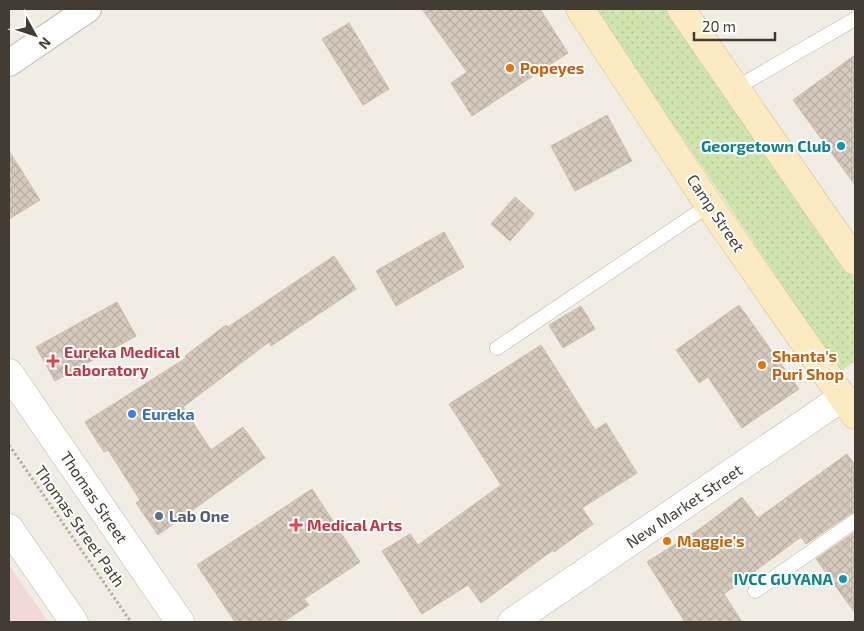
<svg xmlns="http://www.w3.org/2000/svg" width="864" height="631" font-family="'Exo 2',sans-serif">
	<defs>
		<pattern id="grass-dots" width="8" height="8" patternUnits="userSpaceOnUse" patternTransform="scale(1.25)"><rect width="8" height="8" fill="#cfe5ad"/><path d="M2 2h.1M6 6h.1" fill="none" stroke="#b3c595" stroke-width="1.8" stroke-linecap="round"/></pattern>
		<pattern id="building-cross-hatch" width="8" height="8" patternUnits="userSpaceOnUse" patternTransform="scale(1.25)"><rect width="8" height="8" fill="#d5cabc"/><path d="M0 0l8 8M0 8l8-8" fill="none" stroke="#b8aea2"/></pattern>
	</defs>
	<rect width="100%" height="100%" fill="#f1ece4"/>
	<polygon fill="#f2d9d7" points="9,565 48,622 9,622"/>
	<polygon fill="url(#grass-dots)" points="595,9 666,9 855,280 855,361 841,371"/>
	<g fill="url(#building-cross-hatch)" stroke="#cdbead">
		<polygon points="422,9 540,9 568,53 472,116 451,83 467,72"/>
		<polygon points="349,23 389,89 363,105 322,39"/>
		<polygon points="855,55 855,185 793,100"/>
		<polygon points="607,115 632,161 575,191 551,146"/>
		<polygon points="9,151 40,200 9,219"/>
		<polygon points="515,197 534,214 510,241 491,224"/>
		<polygon points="444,232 464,267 396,306 376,271"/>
		<polygon points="334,256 356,289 271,346 269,342 183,407 211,450 243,427 265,458 158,535 136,503 140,500 108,450 104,452 85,422 186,358 185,356 226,325 228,327"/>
		<polygon points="117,302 136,336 55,381 36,347"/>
		<polygon points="739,305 799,389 742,428 708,377 699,383 676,350"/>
		<polygon points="581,306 595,329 563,348 549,325"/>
		<polygon points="541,345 595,430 606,423 637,473 582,508 593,524 554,552 553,550 481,603 468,585 422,614 382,551 410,534 418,545 501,485 449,404"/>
		<polygon points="847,454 855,465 855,512 850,514 806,544 801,537 724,594 742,622 685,622 647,562 701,528 742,497 758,518"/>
		<polygon points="312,489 360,562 304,599 309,605 283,622 235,622 197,565"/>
		<polygon points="855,532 855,613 816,559"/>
	</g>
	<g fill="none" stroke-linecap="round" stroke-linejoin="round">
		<defs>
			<g id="service">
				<polyline points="736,88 855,19"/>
				<polyline points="497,348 709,205"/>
				<polyline points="755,591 855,521"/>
			</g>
			<polyline id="minor" points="9,63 88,9"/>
			<g id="tertiary">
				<polyline points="9,373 180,622"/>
				<polyline points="9,528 74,622"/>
				<polyline points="512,622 843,397"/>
			</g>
			<g id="secondary">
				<polyline points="580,9 709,205 855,415"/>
				<polyline points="681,9 855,261"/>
			</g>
		</defs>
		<use href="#service" stroke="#bfb6aa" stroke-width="15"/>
		<use href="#minor" stroke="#bfb6aa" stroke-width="28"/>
		<use href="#tertiary" stroke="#bfb6aa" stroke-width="29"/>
		<use href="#secondary" stroke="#d0bd95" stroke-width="29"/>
		<polyline stroke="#bdae98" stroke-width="3" stroke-dasharray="2.5 2.5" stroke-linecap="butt" points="9,445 131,622"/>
		<use href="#service" stroke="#fff" stroke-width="14"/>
		<use href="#minor" stroke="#fff" stroke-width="26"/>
		<use href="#tertiary" stroke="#fff" stroke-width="28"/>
		<use href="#secondary" stroke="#fcebc2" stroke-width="28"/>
	</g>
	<g fill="#e8710a" stroke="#fff" stroke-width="2">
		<circle cx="510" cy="68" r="5"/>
		<circle cx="762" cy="365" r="5"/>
		<circle cx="667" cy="541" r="5"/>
	</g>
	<g fill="#0f9aa8" stroke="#fff" stroke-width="2">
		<circle cx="841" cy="146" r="5"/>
		<circle cx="843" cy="579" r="5"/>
	</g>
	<g fill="#e0444e" stroke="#fff" stroke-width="2">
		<path d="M50.5 353.5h5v5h5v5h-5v5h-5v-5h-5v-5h5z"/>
		<path d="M293.5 517.5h5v5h5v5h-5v5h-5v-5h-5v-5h5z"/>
	</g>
	<circle fill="#3f7fe0" stroke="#fff" stroke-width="2" cx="132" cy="414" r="5"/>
	<circle fill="#5c6f8a" stroke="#fff" stroke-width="2" cx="159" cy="516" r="5"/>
	<g text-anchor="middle" stroke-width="4" stroke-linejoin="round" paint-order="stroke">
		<g font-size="16" font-weight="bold" fill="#c56008" stroke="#fff" text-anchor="start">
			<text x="520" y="74">Popeyes</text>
			<text x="772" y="362">Shanta's<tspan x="772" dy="18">Puri Shop</tspan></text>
			<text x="677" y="547">Maggie's</text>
		</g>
		<g font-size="16" font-weight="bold" fill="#0d838f" stroke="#fff" text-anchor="end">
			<text x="831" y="152">Georgetown Club</text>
			<text x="833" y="585">IVCC GUYANA</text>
		</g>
		<g font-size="16" fill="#433c34" stroke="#fff">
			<text transform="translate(716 213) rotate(56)" y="6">Camp Street</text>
			<text transform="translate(94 497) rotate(56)" y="6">Thomas Street</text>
			<text transform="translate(684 506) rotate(-34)" y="6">New Market Street</text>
			<text transform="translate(80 526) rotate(55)" y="6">Thomas Street Path</text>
		</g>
		<g font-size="16" font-weight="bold" fill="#be3a42" stroke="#fff" text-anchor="start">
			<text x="64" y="358">Eureka Medical<tspan x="64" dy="18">Laboratory</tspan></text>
			<text x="307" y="531">Medical Arts</text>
		</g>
		<g font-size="16" font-weight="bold" fill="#366cbe" stroke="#fff" text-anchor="start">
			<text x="142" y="420">Eureka</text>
		</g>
		<g font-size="16" font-weight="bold" fill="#4e5e75" stroke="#fff" text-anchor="start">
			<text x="169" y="522">Lab One</text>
		</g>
	</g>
	<rect width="864" height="631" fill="none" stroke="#433c34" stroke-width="20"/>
	<g transform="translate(35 35) rotate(130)" stroke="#ffffff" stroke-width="4" paint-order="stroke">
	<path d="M0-4L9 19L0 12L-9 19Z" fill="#433c34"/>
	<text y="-8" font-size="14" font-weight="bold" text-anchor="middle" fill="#433c34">N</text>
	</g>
	<path d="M694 32v8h81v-8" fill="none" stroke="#433c34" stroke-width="2.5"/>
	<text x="702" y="32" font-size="15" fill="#433c34" stroke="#ffffff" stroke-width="4" paint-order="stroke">20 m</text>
</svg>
